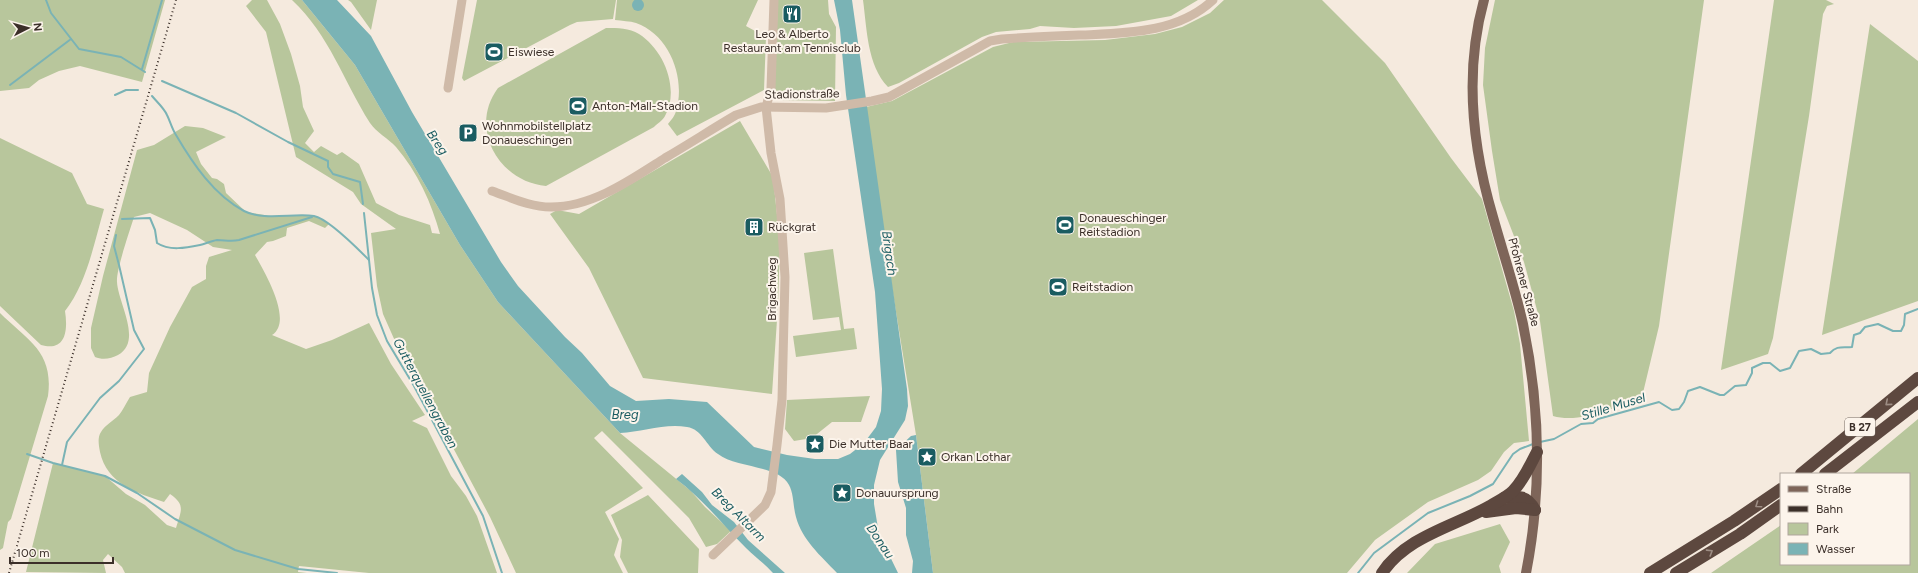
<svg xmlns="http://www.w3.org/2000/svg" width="1918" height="573" font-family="Figtree,sans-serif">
	<rect width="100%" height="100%" fill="#f5eade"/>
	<g fill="#b8c69c">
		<polygon points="0,0 165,0 142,82 80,66 59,71 39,80 29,88 0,91"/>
		<path d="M252,0h15l13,24 11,30 9,32 3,21 11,24 -9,12 9,9 7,-6 16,9 5,-3 17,12 17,39 23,12 31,10 2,8 8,1c-8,-30 -23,-63 -44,-87 -7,-8 -20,-15 -26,-24 -27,-43 -40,-87 -78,-123h10l53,65 105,180 38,57 122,131 71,58 14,16 26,24 -14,13 -11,3 -17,-29 -87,-87 -8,7 49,50 -38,24 14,27 -5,16 9,18h-107l-26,-56 -48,-90 -19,-39 -28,-47 -12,-27 -6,-28 -6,-53 25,-4 -35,-25 -8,-12 -57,-35 -30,-125 -20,-26z"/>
		<polygon points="348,0 377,0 371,30 351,2"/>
		<polygon points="477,0 616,0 613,19 577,22 570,25 464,81 462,78"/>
		<path d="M617,0h141l-12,26 20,11 -2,53 -87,46 -9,-12c3,-4 7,-8 8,-13 10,-32 -6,-76 -40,-88 -6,-2 -14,-2 -21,-3z"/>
		<polygon points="778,0 828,0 829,14 836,27 835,101 779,100 774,90"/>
		<path d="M863,0h335l-27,16 -55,10 -42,2 -34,-2 -10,3 -34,3 -14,5 -83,46 -11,4c-21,-22 -21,-58 -25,-87z"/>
		<polygon points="1224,0 1322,0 1385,63 1451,158 1482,199 1514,311 1520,344 1529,441 1514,443 1504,452 1491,471 1478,480 1428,502 1375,540 1347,573 933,573 916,435 891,281 866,107 892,101 993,47 1013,42 1105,40 1155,34 1182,27 1210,13"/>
		<path d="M1495,0h209l-45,326 -17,71c-25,10 -62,27 -89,19l-13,-95 -16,-59 -24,-62 -8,-49 -9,-66 2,-37z"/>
		<polygon points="1774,0 1826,0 1834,4 1827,6 1823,14 1809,116 1773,338 1768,354 1721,370"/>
		<polygon points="1870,24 1918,61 1918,301 1822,335"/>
		<path d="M606,28c12,0 23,0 33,6 25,16 41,55 26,82 -2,4 -8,8 -11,11l-108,59c-47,-4 -78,-58 -48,-98z"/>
		<polygon points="740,121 773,177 780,243 778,305 772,394 643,378 589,268 550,214 557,210 579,214"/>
		<path d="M185,126l18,2 23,9 -30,15 5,12 11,14 5,1 7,5 2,9 20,19 24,4h45l14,8 -4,4 -16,-7 -22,7 -1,8 -13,5 -6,1 -12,13c9,16 39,66 17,80l34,14 26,-9 37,-17 22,41 34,51 -13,6 15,7 24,48 15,20 11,20 20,57h-128l-70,-7 -1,6 9,1h-182l-3,-6 -14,-13 -5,6 3,13 -80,-1 27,-109 52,13 21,18 19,11 22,20 9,3c5,-17 10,-23 -6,-34l-6,8c-27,-9 -57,-18 -64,-50 -1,-6 -3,-14 1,-20 4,-7 12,-11 18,-17 4,-5 7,-12 11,-18l17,-5 2,-19 21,-46 22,-40 14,-8v-13l3,-9 23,-7 -19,-3 -26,-17 -37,-17 -16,4c-4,13 -18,53 -17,65 1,21 26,59 1,73 -7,4 -16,5 -23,2l-4,-9v-20l12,-52 34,-126 17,-5z"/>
		<path d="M0,138l72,35 15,31 17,5c-10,34 -17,74 -39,102 3,19 1,41 -24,34l-41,-39z"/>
		<polygon points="833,249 844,329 854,328 857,349 796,357 793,336 841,330 839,317 813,320 804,253"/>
		<path d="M0,313c27,27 54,38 48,83l-37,123 -3,3 -5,26 -3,2z"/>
		<polygon points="870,396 861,422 832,422 812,438 794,441 785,429 787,400"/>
		<polygon points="1918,419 1918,573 1711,573 1781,525 1781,564 1909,564 1909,474 1852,474"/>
		<polygon points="648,495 699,549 698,573 628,573 620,557 622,540 611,515"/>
		<polygon points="1500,524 1510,542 1499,566 1501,573 1407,573 1435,544"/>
	</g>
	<g fill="#7ab3b5">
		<circle cx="638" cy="5" r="6"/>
		<path d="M302,0h35l34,36 41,76 89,150 17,24 47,51 17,16 28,33 26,15 33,-2 38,3 47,45 33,8 28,4h23l12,-5 14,-11 12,-16 5,-16 1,-22 -7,-97 -29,-197 -6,-65 -6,-30h18l55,389 1,17 -3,14 -25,40 -6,25v19l5,30 19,39h-61c-16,-17 -35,-33 -41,-56 -3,-10 -2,-23 -7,-32 -10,-20 -54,-17 -71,-31 -12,-8 -16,-25 -31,-27 -22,-4 -45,5 -67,6l-122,-131 -38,-57 -105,-180z"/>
		<polygon points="916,435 933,573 912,573 913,561 906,535 906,508 898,482 896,450 911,436"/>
		<path d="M682,474l20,18 10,13 22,17 14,18 37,33h-12c-8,-9 -18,-16 -27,-25 -23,-23 -44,-50 -70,-69z"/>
	</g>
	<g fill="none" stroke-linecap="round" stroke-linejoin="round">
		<g stroke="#7ab3b5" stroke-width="2">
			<polyline points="46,0 51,13 79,49 121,57 145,72"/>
			<polyline points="142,69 162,0"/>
			<polyline points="162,81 236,113 288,142 328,161 328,167 333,174 360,182 363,204"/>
			<polyline points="10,85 71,39"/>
			<polyline points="115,95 126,90 138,90"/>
			<path d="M152,96c5,6 12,12 15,19 3,6 5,14 9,20 17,29 38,60 68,76 19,10 50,2 70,5 15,3 44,33 55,44"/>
			<polyline points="364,213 372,288 377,315 387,341 414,386 483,516 502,573"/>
			<path d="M122,219l28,-1 5,12 2,13c12,8 29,5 43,2 5,-1 11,-4 17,-5 8,0 14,2 22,0l73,-23"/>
			<path d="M1540,442l14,-3 27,-15 12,-1 5,-4 61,-17 13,8 7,-1 5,-7 4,-11 12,-4 20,8h4l11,-9 11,-1 6,-12v-5l11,-5h7l10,8 10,-3 9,-17 12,-2 10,5 9,-1c7,-8 13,-5 22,-6l2,-12 6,-2 5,-6 13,-3 15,7h8l3,-6 1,-11 13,-5"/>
			<polyline points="27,454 53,463 105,476 137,493 175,519 235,550 298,569 337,573"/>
			<polyline points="62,465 67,442 100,398 119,381 144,349 134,330 119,265 114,246 116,235"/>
			<polyline points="1358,573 1374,553 1428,513 1470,496 1493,484 1513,454 1520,449 1533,444"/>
		</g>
		<g stroke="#cfbaa8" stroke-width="9">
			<polyline points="448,88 462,0"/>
			<path d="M492,191c20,7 38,16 59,16 42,0 81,-28 114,-49 24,-14 47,-29 71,-43l25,-8 65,1 46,-7 17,-4 101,-56 12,-2c27,-2 54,-3 80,-4 45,-2 96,-2 131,-35"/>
			<polyline points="713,555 765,505 771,492 777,445 782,400 785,277 780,199 771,153 766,107 771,89 774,0"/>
		</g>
		<path stroke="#7e6559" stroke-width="10" d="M1484,0c-20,72 -12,146 9,217 10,36 22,71 30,107 17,82 19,167 3,249"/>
		<g stroke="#5d483f" stroke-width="12">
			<polyline points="1801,474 1918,378"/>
			<polyline points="1825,474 1918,402"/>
			<path d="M1504,498c15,-2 23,-3 31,12"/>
			<polyline points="1486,512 1516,508 1535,510"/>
			<path d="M1382,573c25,-37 71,-46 108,-67 8,-5 17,-9 23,-15 11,-11 17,-26 24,-39"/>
			<polyline points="1650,573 1734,521 1781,489"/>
			<polyline points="1676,573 1740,534 1781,505"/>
		</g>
		<polyline stroke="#3b2f29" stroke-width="2" stroke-dasharray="1 3" stroke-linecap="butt" points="9,573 176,0"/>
	</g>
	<defs><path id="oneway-chevron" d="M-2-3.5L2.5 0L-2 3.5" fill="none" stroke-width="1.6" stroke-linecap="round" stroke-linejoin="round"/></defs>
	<g stroke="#9d8d84">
		<use href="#oneway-chevron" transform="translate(1888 403) rotate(140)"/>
		<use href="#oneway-chevron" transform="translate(1758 505) rotate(145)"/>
		<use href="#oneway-chevron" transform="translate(1710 552) rotate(-32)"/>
	</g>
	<defs>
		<symbol id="restaurant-square" viewBox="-11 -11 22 22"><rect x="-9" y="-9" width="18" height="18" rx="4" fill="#1a5c61" stroke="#fcf4eb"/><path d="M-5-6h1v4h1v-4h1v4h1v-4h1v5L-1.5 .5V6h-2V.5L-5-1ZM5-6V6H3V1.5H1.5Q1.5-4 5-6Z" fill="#fff"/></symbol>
		<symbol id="stadium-square" viewBox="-11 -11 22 22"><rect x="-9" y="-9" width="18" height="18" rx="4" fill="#1a5c61" stroke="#fcf4eb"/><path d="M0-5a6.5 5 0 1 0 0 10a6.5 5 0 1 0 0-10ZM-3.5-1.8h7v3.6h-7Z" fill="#fff"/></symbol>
		<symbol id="parking-square" viewBox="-11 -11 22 22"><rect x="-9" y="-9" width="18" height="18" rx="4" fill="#1a5c61" stroke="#fcf4eb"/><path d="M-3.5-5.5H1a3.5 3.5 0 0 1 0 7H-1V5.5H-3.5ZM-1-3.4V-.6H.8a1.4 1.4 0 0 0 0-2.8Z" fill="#fff"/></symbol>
		<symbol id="building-square" viewBox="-11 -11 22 22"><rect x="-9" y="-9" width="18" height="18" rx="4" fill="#1a5c61" stroke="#fcf4eb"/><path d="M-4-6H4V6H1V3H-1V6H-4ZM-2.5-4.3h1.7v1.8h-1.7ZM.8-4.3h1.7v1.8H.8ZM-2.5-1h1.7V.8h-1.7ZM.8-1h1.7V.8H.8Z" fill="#fff"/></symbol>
		<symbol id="sight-square" viewBox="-11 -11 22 22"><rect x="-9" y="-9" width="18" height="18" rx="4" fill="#1a5c61" stroke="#fcf4eb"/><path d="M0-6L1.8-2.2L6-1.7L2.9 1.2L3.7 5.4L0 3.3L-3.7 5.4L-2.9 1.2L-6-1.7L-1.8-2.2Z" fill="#fff"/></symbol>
	</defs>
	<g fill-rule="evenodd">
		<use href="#restaurant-square" x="781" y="3" width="22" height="22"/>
		<use href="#stadium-square" x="483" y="41" width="22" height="22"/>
		<use href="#stadium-square" x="567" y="95" width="22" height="22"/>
		<use href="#parking-square" x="457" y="122" width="22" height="22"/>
		<use href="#stadium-square" x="1054" y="214" width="22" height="22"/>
		<use href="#building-square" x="743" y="216" width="22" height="22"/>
		<use href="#stadium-square" x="1047" y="276" width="22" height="22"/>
		<use href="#sight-square" x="804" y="433" width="22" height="22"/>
		<use href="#sight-square" x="916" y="446" width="22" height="22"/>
		<use href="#sight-square" x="831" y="482" width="22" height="22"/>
	</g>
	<g text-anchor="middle" stroke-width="4" stroke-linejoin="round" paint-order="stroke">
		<rect fill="#fcf4eb" stroke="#756a63" stroke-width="1" x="1845" y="418" width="30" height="18" rx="3"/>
		<g font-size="11" font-weight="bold" fill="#3b2f29">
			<text x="1860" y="431">B 27</text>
		</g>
		<g font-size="12" fill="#3b2f29" stroke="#fcf4eb" text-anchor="start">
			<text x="792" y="38" text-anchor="middle">Leo &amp; Alberto<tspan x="792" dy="14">Restaurant am Tennisclub</tspan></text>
			<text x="508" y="56">Eiswiese</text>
			<text x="592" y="110">Anton-Mall-Stadion</text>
			<text x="482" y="130">Wohnmobilstellplatz<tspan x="482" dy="14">Donaueschingen</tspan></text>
			<text x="1079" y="222">Donaueschinger<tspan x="1079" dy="14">Reitstadion</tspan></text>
			<text x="768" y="231">Rückgrat</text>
			<text x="1072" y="291">Reitstadion</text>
			<text x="829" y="448">Die Mutter Baar</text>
			<text x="941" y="461">Orkan Lothar</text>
			<text x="856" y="497">Donauursprung</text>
		</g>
		<g font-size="12" fill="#3b2f29" stroke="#fcf4eb">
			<text transform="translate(802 94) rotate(-1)" y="4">Stadionstraße</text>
			<text transform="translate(1524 282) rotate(75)" y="4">Pfohrener Straße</text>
			<text transform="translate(772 289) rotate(-90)" y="4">Brigachweg</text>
		</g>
		<g font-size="13" font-style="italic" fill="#1a5c61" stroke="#fcf4eb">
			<text transform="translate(438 142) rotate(55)" y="5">Breg</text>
			<text transform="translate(890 253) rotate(82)" y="5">Brigach</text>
			<text transform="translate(426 393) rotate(62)" y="5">Gutterquellengraben</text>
			<text transform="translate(1613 406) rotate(-17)" y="5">Stille Musel</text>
			<text x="625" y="419">Breg</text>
			<text transform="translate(739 514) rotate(45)" y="5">Breg Altarm</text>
			<text transform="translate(881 541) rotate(56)" y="5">Donau</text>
		</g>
	</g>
	<rect x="1780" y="473" width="130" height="92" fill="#fcf4eb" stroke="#afa59d"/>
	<rect x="1788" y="486" width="20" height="6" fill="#7e6559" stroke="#afa59d"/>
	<text x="1816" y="493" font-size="12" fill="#3b2f29">Straße</text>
	<rect x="1788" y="506" width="20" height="6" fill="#3b2f29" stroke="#afa59d"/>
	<text x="1816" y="513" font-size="12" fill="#3b2f29">Bahn</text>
	<rect x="1788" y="523" width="20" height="12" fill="#b8c69c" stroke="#afa59d"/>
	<text x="1816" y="533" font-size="12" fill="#3b2f29">Park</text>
	<rect x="1788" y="543" width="20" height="12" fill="#7ab3b5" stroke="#afa59d"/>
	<text x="1816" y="553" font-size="12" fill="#3b2f29">Wasser</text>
	<g transform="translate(28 28) rotate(84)" stroke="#fcf4eb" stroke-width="3" paint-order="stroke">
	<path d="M0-3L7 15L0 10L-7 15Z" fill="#3b2f29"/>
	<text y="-6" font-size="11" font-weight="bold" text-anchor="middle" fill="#3b2f29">N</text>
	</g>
	<path d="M10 557v6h103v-6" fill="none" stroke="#3b2f29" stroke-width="2"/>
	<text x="16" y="557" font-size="12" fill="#3b2f29" stroke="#fcf4eb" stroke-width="3" paint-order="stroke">100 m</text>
</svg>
